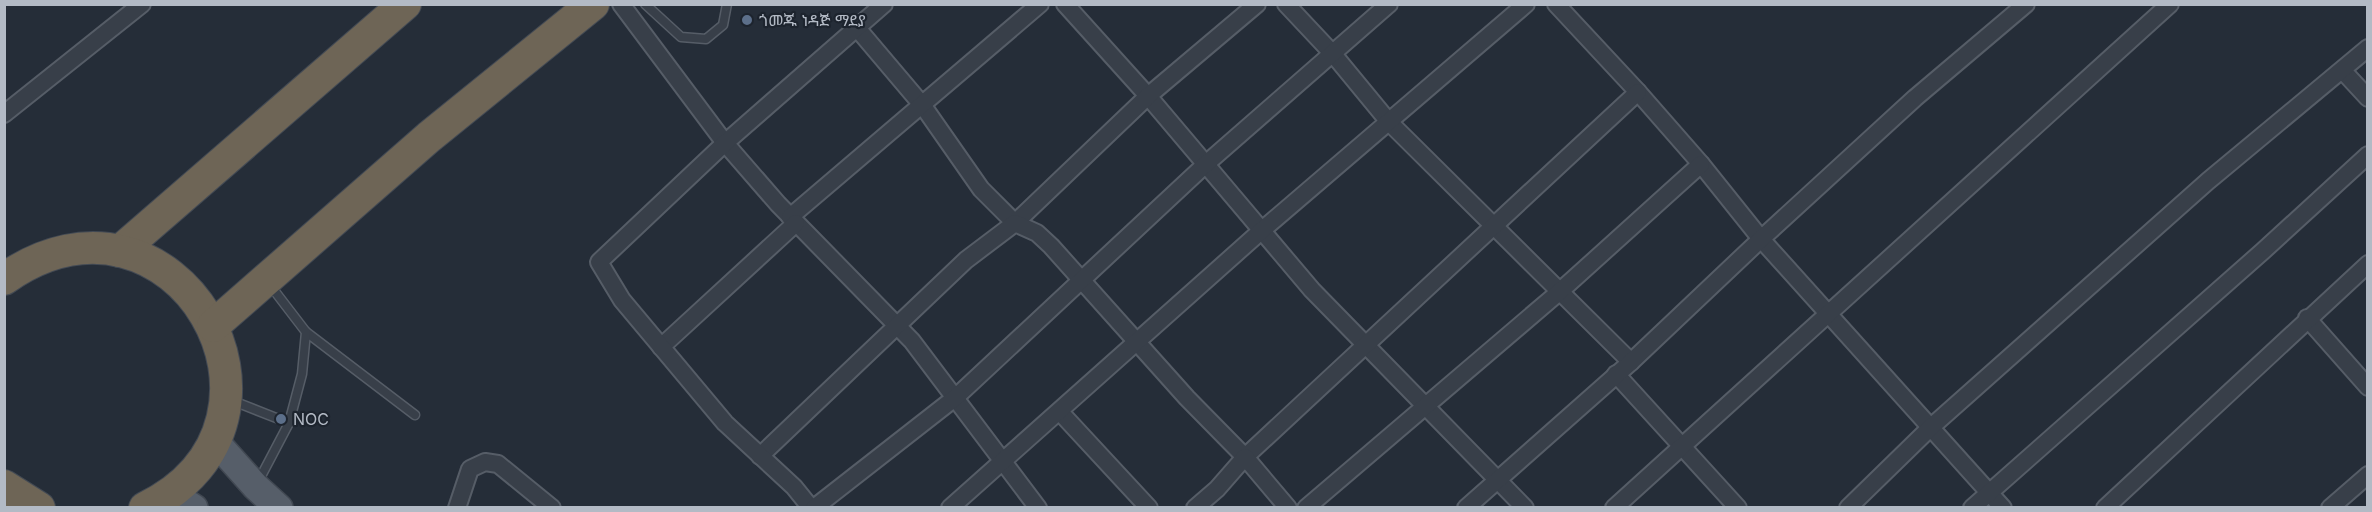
<svg xmlns="http://www.w3.org/2000/svg" width="2372" height="512" font-family="Inter,'Noto Sans Ethiopic',sans-serif">
	<rect width="100%" height="100%" fill="#252d38"/>
	<g fill="none" stroke-linecap="round" stroke-linejoin="round">
		<defs>
			<g id="lane">
				<polyline points="645,4 681,37 706,39 723,25 727,4"/>
				<polyline points="306,332 415,415"/>
				<polyline points="228,399 289,423"/>
				<polyline points="258,482 289,423 302,374 306,332 270,285"/>
			</g>
			<g id="street">
				<polyline points="621,4 725,143 778,204 912,341 1038,508"/>
				<polyline points="1065,4 1148,96 1312,290 1525,508"/>
				<polyline points="1286,4 1333,54 1389,122 1631,362"/>
				<polyline points="1556,4 1638,92 1701,164 1761,239 2003,508"/>
				<polyline points="857,28 923,106 981,189 1015,223 1148,96 1257,4"/>
				<polyline points="2343,71 2368,98"/>
				<polyline points="4,114 142,4"/>
				<polyline points="790,217 1040,4"/>
				<polyline points="2307,318 2368,387"/>
				<polyline points="661,347 796,223"/>
				<polyline points="1616,374 1738,508"/>
				<polyline points="1060,412 1149,508"/>
				<polyline points="760,456 966,260 1015,223 1037,233 1051,246 1187,398 1245,457 1638,92"/>
				<polyline points="457,508 470,469 485,462 498,464 552,508"/>
				<polyline points="811,508 794,487 725,423 622,300 599,262 725,143 884,4"/>
				<polyline points="814,508 956,397 1207,163 1389,4"/>
				<polyline points="950,508 1261,231 1526,4"/>
				<polyline points="1195,508 1217,489 1245,457 1288,508"/>
				<polyline points="1306,508 1558,293 1701,164"/>
				<polyline points="1466,508 1631,362 1761,239 1915,98 2026,4"/>
				<polyline points="1614,508 2170,4"/>
				<polyline points="1848,508 1930,428 2208,181 2368,48"/>
				<polyline points="1972,508 2263,251 2368,155"/>
				<polyline points="2105,508 2368,264"/>
				<polyline points="2330,508 2368,475"/>
			</g>
			<g id="primary">
				<polyline points="214,440 256,487 279,508"/>
				<polyline points="170,493 194,508"/>
			</g>
			<g id="highway">
				<polyline points="120,251 405,4"/>
				<path d="M4,279c171,-120 320,141 141,229"/>
				<polyline points="213,326 429,137 593,4"/>
				<polyline points="4,486 39,508"/>
			</g>
		</defs>
		<use href="#lane" stroke="#565d67" stroke-width="11"/>
		<use href="#street" stroke="#565d67" stroke-width="20"/>
		<use href="#primary" stroke="#414852" stroke-width="30"/>
		<use href="#highway" stroke="#434a54" stroke-width="34"/>
		<use href="#lane" stroke="#383f49" stroke-width="8"/>
		<use href="#street" stroke="#383f49" stroke-width="16"/>
		<use href="#primary" stroke="#565e69" stroke-width="27"/>
		<use href="#highway" stroke="#6e6556" stroke-width="32"/>
	</g>
	<g fill="#5c6f8a" stroke="#1d242e" stroke-width="2">
		<circle cx="747" cy="20" r="6"/>
		<circle cx="281" cy="419" r="6"/>
	</g>
	<g text-anchor="middle" stroke-width="4.5" stroke-linejoin="round" paint-order="stroke">
		<g font-size="16" fill="#b3bac5" stroke="#1d242e" text-anchor="start">
			<text x="759" y="26">ጎመጁ ነዳጅ ማደያ</text>
			<text x="293" y="425">NOC</text>
		</g>
	</g>
	<rect width="2372" height="512" fill="none" stroke="#b3bac5" stroke-width="12"/>
</svg>
